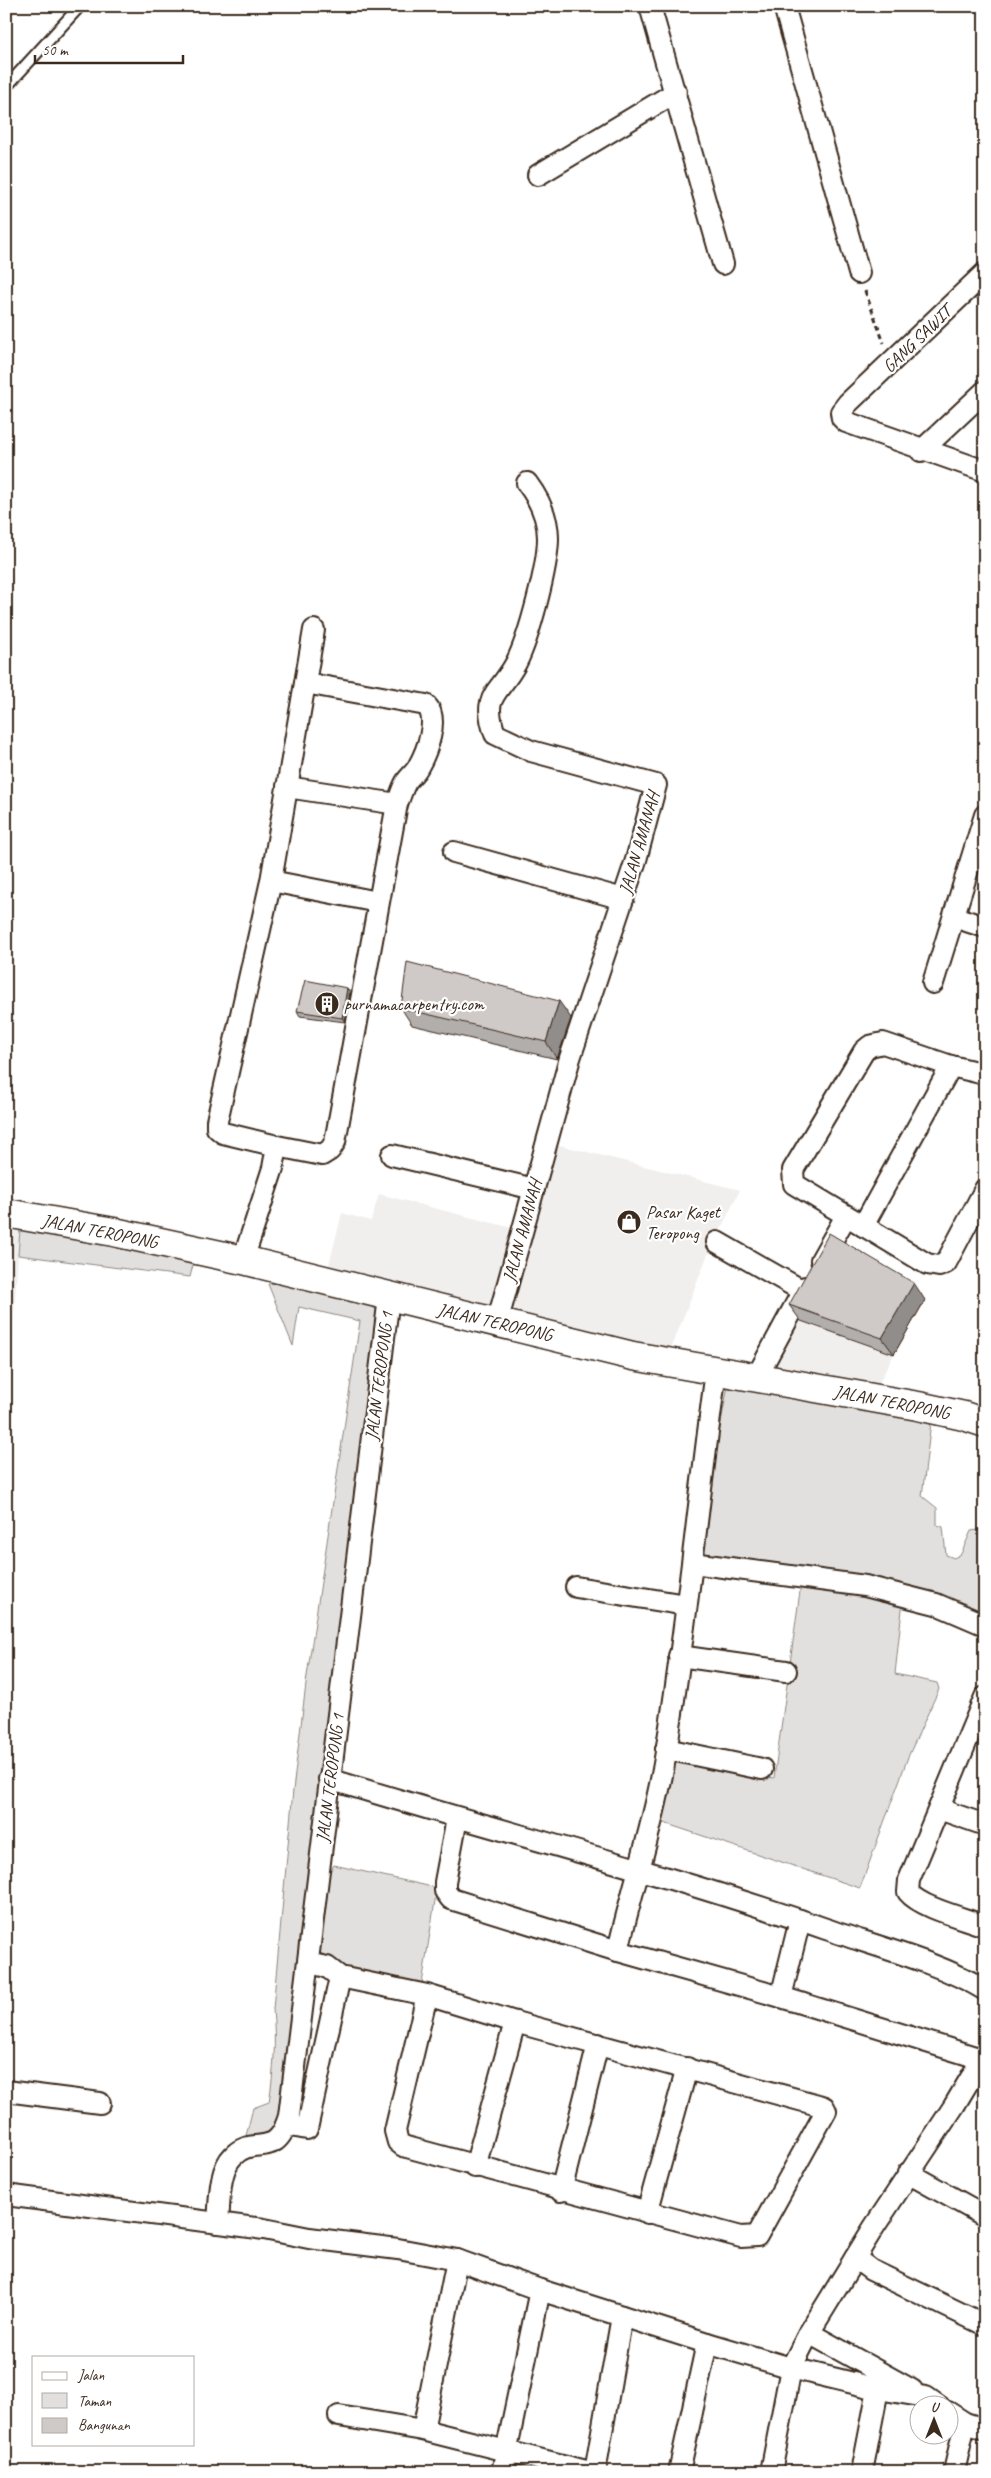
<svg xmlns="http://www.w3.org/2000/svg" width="991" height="2478" font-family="Caveat,sans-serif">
	<rect width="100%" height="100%" fill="#fff"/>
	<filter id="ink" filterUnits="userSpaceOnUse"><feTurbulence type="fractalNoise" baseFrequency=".02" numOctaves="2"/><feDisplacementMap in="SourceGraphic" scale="10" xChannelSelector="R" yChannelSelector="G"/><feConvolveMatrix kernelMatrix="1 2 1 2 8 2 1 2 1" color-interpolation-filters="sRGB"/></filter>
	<g filter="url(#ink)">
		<g fill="#f1efee">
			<polygon points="555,1144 740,1190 708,1254 669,1354 509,1318"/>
			<polygon points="379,1194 516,1229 496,1310 329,1265 342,1213 371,1221"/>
			<polygon points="6,1229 20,1230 7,1408 6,1408"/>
			<polygon points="837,1247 894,1354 877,1387 771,1369"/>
		</g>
		<g fill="#e2e0de" stroke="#8e857e">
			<path d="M20,1230c58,10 117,17 173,35l-3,12 -172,-22z"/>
			<path d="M279,1283l93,20 10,6 -102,811 -12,13 -22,3 7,-28 16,-6c5,-31 7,-61 4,-93l20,-219 14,-114 53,-355 -61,-14 -6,39 -25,-62z"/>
			<polygon points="728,1386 932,1414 922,1496 937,1508 937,1525 943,1527 946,1555 954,1558 961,1554 971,1531 985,1529 985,1623 702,1558 710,1478"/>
			<polygon points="801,1584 903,1600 895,1674 937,1683 939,1689 908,1757 860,1888 658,1821 669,1758 774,1778"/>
			<polygon points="334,1865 437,1888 422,1984 321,1962 320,1952 329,1873"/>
		</g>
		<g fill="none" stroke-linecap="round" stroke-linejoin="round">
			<defs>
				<polyline id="lane" points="6,87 80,6"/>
				<g id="street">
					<polyline points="650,6 723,264"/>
					<polyline points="784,6 859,273"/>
					<polyline points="538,175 676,92"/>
					<polyline points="985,273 848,403 841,412 842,418 846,422 985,471"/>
					<polyline points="921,451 985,391"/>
					<polyline points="305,683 314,630"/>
					<polyline points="287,787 397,804"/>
					<polyline points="454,852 623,899"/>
					<polyline points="271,881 378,902"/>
					<polyline points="954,917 985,927"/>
					<polyline points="933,983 985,815"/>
					<polyline points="985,1074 951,1066 883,1043 870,1046 864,1051 793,1170 794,1184 927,1264 939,1266 946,1263 985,1189"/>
					<polyline points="392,1155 534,1189"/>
					<polyline points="863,1226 951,1066"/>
					<polyline points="717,1242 803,1291"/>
					<path d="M243,1260l30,-92 4,-22 45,9 8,-5 5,-8 62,-338c3,-7 5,-15 9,-22 3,-5 9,-9 12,-15 8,-14 22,-48 8,-62l-121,-22 -34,198 -54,240v7l6,5 54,13"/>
					<polyline points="821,1260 846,1216"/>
					<path d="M497,1323l73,-265 66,-198 20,-75 -125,-34 -36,-17c-14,-40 4,-39 21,-71 13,-25 32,-97 32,-125 0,-21 -9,-39 -21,-55"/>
					<path d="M716,1371c-18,131 -30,263 -52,393 -11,64 -32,124 -46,187l163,46 204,63"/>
					<polyline points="757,1376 805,1287"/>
					<polyline points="693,1563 865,1586 936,1604 985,1625"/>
					<polyline points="576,1587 686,1605"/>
					<polyline points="679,1656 786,1671"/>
					<path d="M985,1697l-76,183 -1,12c13,16 56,26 77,34"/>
					<polyline points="666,1749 762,1769"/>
					<path d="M329,1779c165,51 333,93 497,150 49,17 115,34 159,61"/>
					<polyline points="939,1809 985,1825"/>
					<polyline points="457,1818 445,1882 445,1891 451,1899 618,1951"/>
					<polyline points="309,1963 327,1967 340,1977 427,1995 515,2022 818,2105 824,2107 826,2111 757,2236 741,2237 403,2146 398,2142 395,2131 427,1995"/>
					<polyline points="781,1997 800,1920"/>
					<polyline points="6,2091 100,2103"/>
					<polyline points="286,2125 307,2129 340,1977"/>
					<polyline points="475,2167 515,2022"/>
					<polyline points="908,2173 985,2216"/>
					<polyline points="561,2191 598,2044"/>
					<polyline points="6,2195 264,2229 309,2238 398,2249 457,2260 540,2290 707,2343 791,2368 878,2389 926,2397 939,2406"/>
					<polyline points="647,2213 687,2068"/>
					<path d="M218,2223c2,-20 0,-52 15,-67 21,-22 43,6 56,-40l100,-819"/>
					<polyline points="855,2258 871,2270 985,2325"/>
					<polyline points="809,2333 912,2390"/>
					<polyline points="948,2412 965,2423 985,2429"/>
					<polyline points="339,2416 423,2430 590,2472"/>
					<polyline points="423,2430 457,2260"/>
					<polyline points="502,2472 540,2290"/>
					<polyline points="595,2472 622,2316"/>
					<polyline points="679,2472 707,2343"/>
					<polyline points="771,2472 791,2368 809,2333 874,2227 954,2106 982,2059"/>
					<polyline points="862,2472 878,2389"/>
					<polyline points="954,2472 965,2423"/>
				</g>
				<polyline id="primary" points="6,1213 114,1232 243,1260 633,1356 918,1406 964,1416 985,1423"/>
			</defs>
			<use href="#lane" stroke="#3b2a1e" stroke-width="14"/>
			<use href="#street" stroke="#3b2a1e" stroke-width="24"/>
			<use href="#primary" stroke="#3b2a1e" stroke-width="31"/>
			<g stroke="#3b2a1e" stroke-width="3" stroke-dasharray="5 4" stroke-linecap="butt">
				<polyline points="865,291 884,343"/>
				<polyline points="6,909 8,903"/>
			</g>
			<use href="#lane" stroke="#fff" stroke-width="10"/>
			<use href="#street" stroke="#fff" stroke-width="20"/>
			<use href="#primary" stroke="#fff" stroke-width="28"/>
		</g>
		<g fill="#b2aeab" stroke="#3b2a1e">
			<polygon points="347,988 350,992 345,1022 300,1016 297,1011"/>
			<polygon points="401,1008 571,1018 557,1059 412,1025"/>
			<polygon points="925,1300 894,1354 801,1321 789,1305"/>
		</g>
		<g fill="#918d8b" stroke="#3b2a1e">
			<polygon points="347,988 350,992 345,1022 342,1018"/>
			<polygon points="559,1001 571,1018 557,1059 546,1042"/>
			<polygon points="914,1283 925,1300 894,1354 882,1338"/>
		</g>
		<g fill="#cfcac7" stroke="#3b2a1e">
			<polygon points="407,962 559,1001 546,1042 401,1008"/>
			<polygon points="305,980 347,988 342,1018 297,1011"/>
			<polygon points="829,1233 914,1283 882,1338 789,1305"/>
		</g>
	</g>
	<defs>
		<symbol id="building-disc" viewBox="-11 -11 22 22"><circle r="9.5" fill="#3b2a1e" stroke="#fff"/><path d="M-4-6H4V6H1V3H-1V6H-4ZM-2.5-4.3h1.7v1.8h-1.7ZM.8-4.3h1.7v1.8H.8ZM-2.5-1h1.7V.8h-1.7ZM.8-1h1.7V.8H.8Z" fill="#fff"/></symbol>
		<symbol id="shop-disc" viewBox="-11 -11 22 22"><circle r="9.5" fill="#3b2a1e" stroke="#fff"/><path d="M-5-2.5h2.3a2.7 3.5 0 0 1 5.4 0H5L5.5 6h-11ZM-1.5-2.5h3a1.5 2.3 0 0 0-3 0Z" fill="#fff"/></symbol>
	</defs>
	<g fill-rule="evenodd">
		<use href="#building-disc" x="313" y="990" width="28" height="28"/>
		<use href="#shop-disc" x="615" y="1208" width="28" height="28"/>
	</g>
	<g text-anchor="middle" stroke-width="4.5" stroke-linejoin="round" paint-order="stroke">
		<g font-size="18" fill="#3b2a1e" stroke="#fff">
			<text transform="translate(917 339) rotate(-44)" y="6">GANG SAWIT</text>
			<text transform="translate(639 843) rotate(-74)" y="6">JALAN AMANAH</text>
			<text transform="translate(100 1231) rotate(11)" y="6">JALAN TEROPONG</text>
			<text transform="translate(522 1231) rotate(-75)" y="6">JALAN AMANAH</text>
			<text transform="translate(495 1322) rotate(13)" y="6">JALAN TEROPONG</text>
			<text transform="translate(379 1376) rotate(-83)" y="6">JALAN TEROPONG 1</text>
			<text transform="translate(892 1402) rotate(11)" y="6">JALAN TEROPONG</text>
			<text transform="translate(330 1778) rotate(-83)" y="6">JALAN TEROPONG 1</text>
		</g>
		<g font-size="18" fill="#3b2a1e" stroke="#fff" text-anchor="start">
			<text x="344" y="1010">purnamacarpentry.com</text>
			<text x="646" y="1218">Pasar Kaget<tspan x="646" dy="21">Teropong</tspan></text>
		</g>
	</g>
	<rect width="991" height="2478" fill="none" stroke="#fff" stroke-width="25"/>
	<rect x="12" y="12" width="966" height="2453" fill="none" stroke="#3b2a1e" stroke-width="2" filter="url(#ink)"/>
	<rect x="32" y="2356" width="162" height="90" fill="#ffffff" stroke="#b1aaa5"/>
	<rect x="42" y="2372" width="25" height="8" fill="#ffffff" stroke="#b1aaa5"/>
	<text x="78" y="2380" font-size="15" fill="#3b2a1e">Jalan</text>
	<rect x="42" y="2393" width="25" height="15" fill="#e2e0de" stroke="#b1aaa5"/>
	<text x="78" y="2406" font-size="15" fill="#3b2a1e">Taman</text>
	<rect x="42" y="2418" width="25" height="15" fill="#cfcac7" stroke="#b1aaa5"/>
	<text x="78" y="2430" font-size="15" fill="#3b2a1e">Bangunan</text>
	<g transform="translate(934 2420)"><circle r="24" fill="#ffffff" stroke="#b1aaa5"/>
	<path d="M0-4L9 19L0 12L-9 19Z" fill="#3b2a1e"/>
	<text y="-8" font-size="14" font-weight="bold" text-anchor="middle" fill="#3b2a1e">U</text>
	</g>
	<path d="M35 55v8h148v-8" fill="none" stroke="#3b2a1e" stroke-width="2.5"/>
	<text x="42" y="55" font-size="15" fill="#3b2a1e" stroke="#ffffff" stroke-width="4" paint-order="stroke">50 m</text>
</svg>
